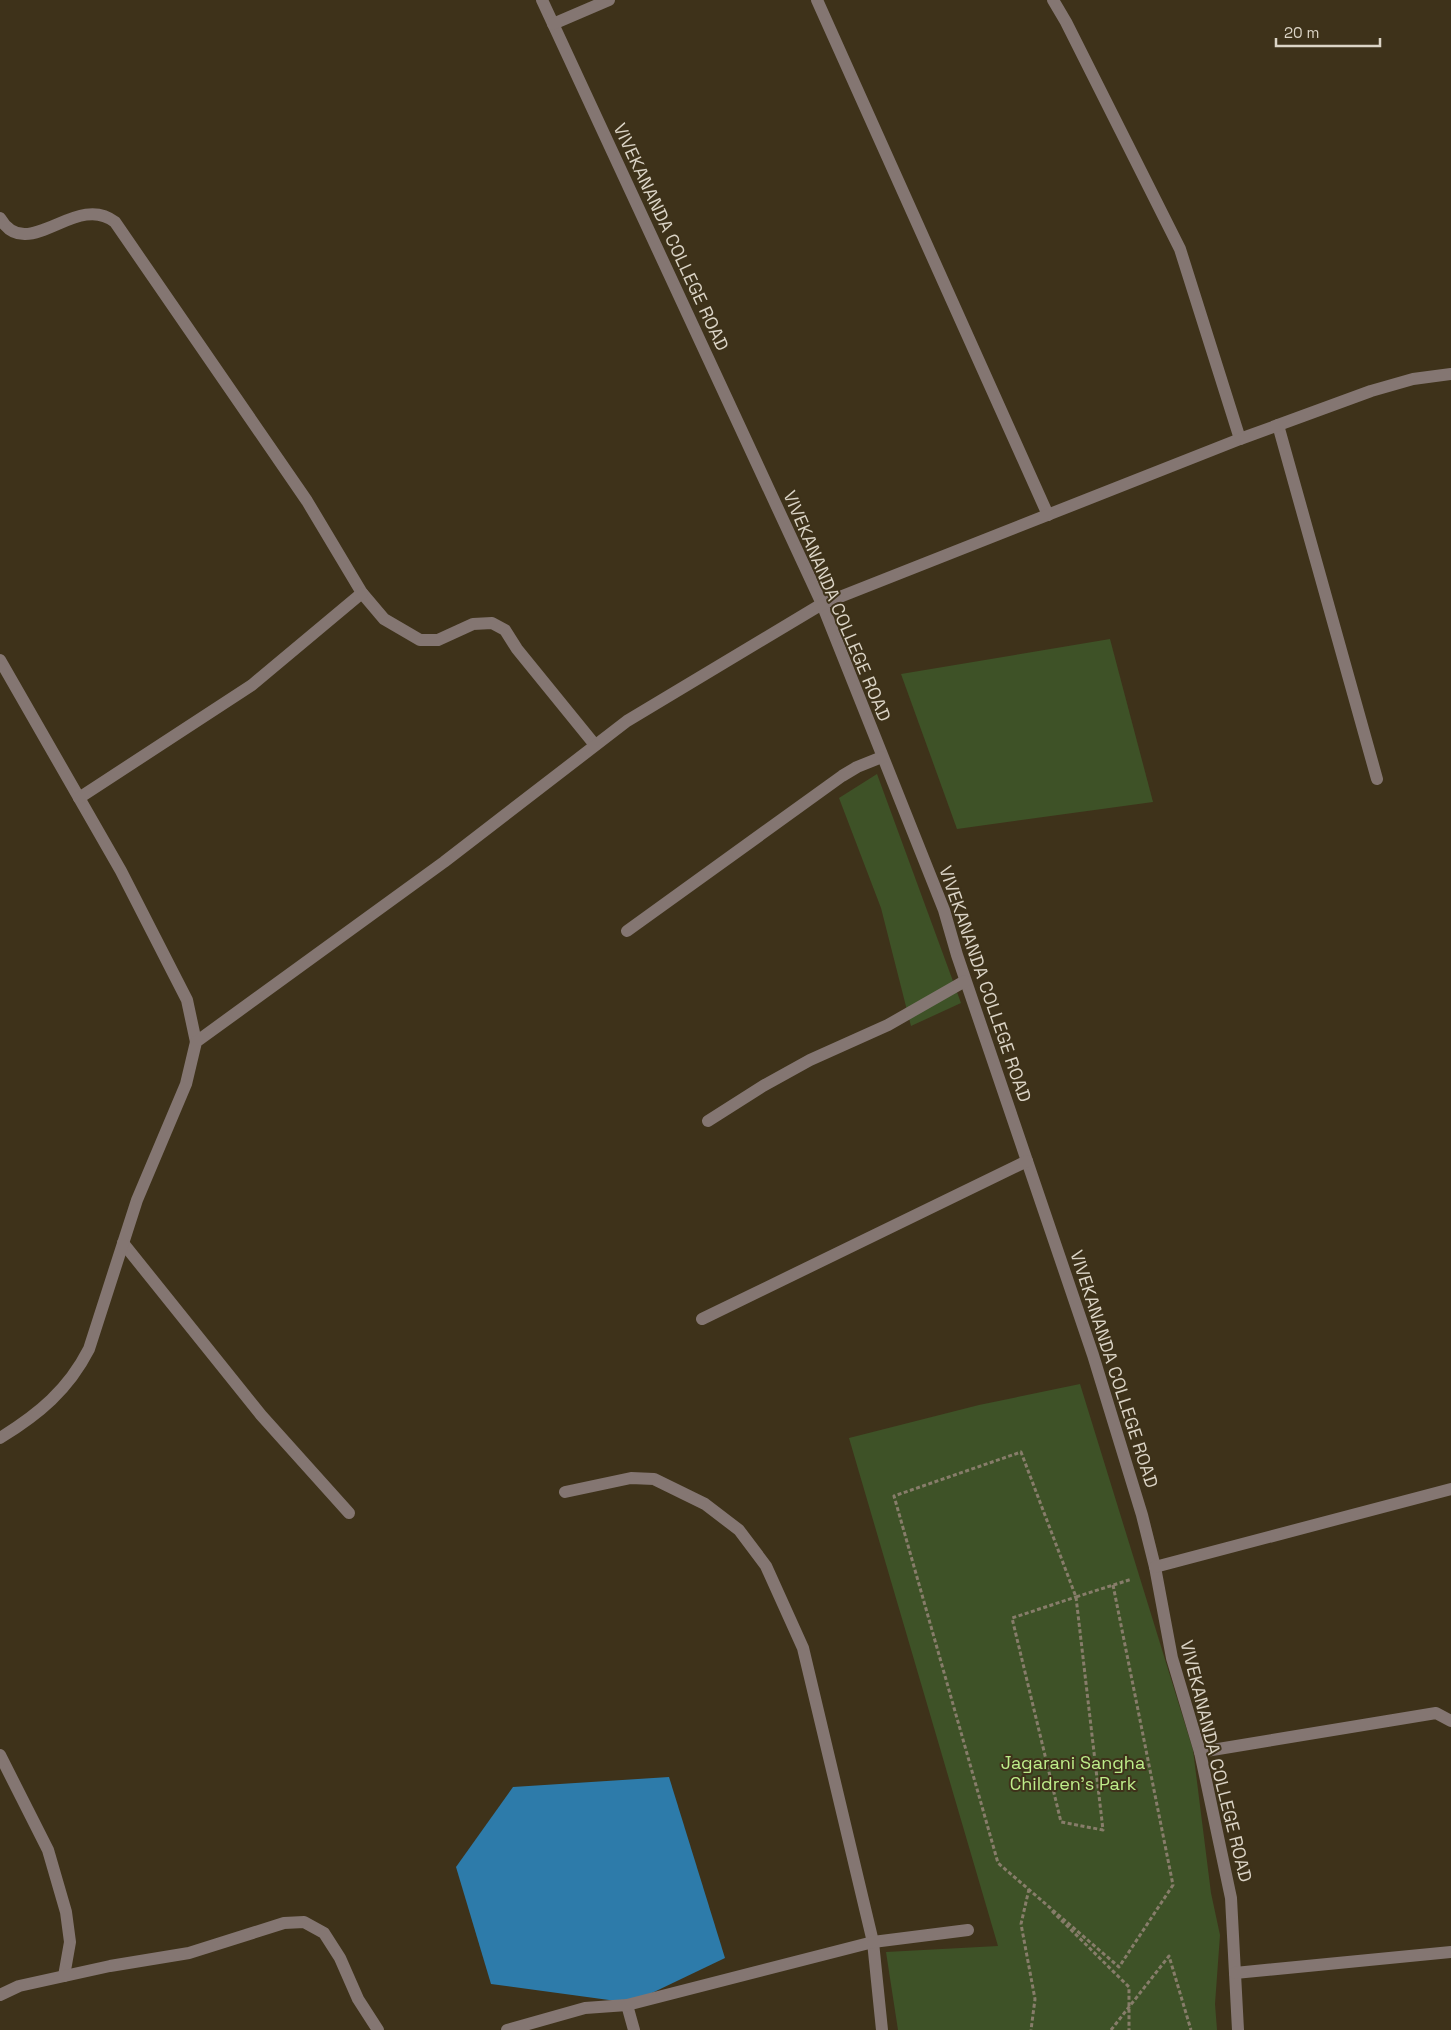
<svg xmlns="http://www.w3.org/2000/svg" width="1451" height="2030" font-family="'Space Grotesk',sans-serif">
	<rect width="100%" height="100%" fill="#3e321a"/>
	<g fill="#3e5227">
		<polygon points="1110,639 1153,802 957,829 901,674"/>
		<polygon points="877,774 961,1003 911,1026 881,908 839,798"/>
		<polygon points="1080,1384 1193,1750 1211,1893 1220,1935 1215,2004 1217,2030 898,2030 886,1952 998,1946 849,1438 979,1405"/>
	</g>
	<polygon fill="#2d7baa" points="669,1777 725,1958 631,2003 491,1984 456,1867 513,1787"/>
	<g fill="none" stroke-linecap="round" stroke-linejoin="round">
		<g stroke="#877d6a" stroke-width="3" stroke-dasharray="4 2.5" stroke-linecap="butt">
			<polyline points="1113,1585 1173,1885 1119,1967 998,1863 894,1496 1021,1452 1076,1597 1132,1579"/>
			<polygon points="1076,1597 1103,1830 1061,1822 1012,1618"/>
			<polyline points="1029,1889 1021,1924 1035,1999 1031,2030"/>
			<polyline points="1052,1911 1129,1987 1129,2030"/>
			<polyline points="1111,2030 1169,1956 1191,2030"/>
		</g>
		<g stroke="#847672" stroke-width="12">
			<polyline points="542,0 822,604 944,910 957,955 1093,1355 1142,1515 1155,1567 1172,1658 1200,1752 1231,1898 1238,2030"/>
			<polyline points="817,0 1048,515"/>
			<polyline points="1053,0 1066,22 1180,249 1240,439"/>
			<polyline points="553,24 609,0"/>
			<path d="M0,218c27,47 76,-27 115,4l192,279 55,92 22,26 36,21h18l35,-16 19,-1 13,7 12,19 78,96"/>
			<polyline points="1278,425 1377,779"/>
			<polyline points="0,660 121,871 187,1000 196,1042"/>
			<polyline points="79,798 252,685 362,593"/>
			<polyline points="627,931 842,776 857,767 882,757"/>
			<polyline points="708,1121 763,1086 810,1060 888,1025 965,981"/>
			<polyline points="123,1243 261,1415 349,1513"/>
			<polyline points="702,1319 1027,1161"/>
			<path d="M0,1438c39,-24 68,-48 89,-89l48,-149 49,-116 10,-42 248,-180 183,-141 195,-117 418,-165 131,-48 42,-12 38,-5"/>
			<polyline points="565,1492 631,1478 654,1479 705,1504 739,1530 766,1566 803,1648 873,1942 882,2030"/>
			<polyline points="1155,1567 1451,1489"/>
			<polyline points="1200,1752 1436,1713 1451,1721"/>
			<polyline points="0,1755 48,1850 66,1912 70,1942 64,1976"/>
			<polyline points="1235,1973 1451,1952"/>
			<polyline points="0,1995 19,1986 110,1966 189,1953 284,1923 304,1922 324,1933 340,1958 358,1999 378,2030"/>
			<polyline points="627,2005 634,2030"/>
			<polyline points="507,2030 585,2008 627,2005 873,1942 968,1930"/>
		</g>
	</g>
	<g text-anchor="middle" stroke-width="4" stroke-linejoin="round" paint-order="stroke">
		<g font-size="18" fill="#dbd4c6" stroke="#3e321a">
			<text transform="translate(671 237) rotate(65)" y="6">VIVEKANANDA COLLEGE ROAD</text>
			<text transform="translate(837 606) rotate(67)" y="6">VIVEKANANDA COLLEGE ROAD</text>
			<text transform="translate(985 984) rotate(71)" y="6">VIVEKANANDA COLLEGE ROAD</text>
			<text transform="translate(1114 1369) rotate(72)" y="6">VIVEKANANDA COLLEGE ROAD</text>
			<text transform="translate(1216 1761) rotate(76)" y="6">VIVEKANANDA COLLEGE ROAD</text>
		</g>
		<g font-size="18" fill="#beed8a" stroke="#3e321a">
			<text x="1073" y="1769">Jagarani Sangha<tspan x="1073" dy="21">Children's Park</tspan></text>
		</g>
	</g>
	<path d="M1276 38v8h104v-8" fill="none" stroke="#dbd4c6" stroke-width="2.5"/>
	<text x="1284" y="38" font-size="15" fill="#dbd4c6" stroke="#3e321a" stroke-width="4" paint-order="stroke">20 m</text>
</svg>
